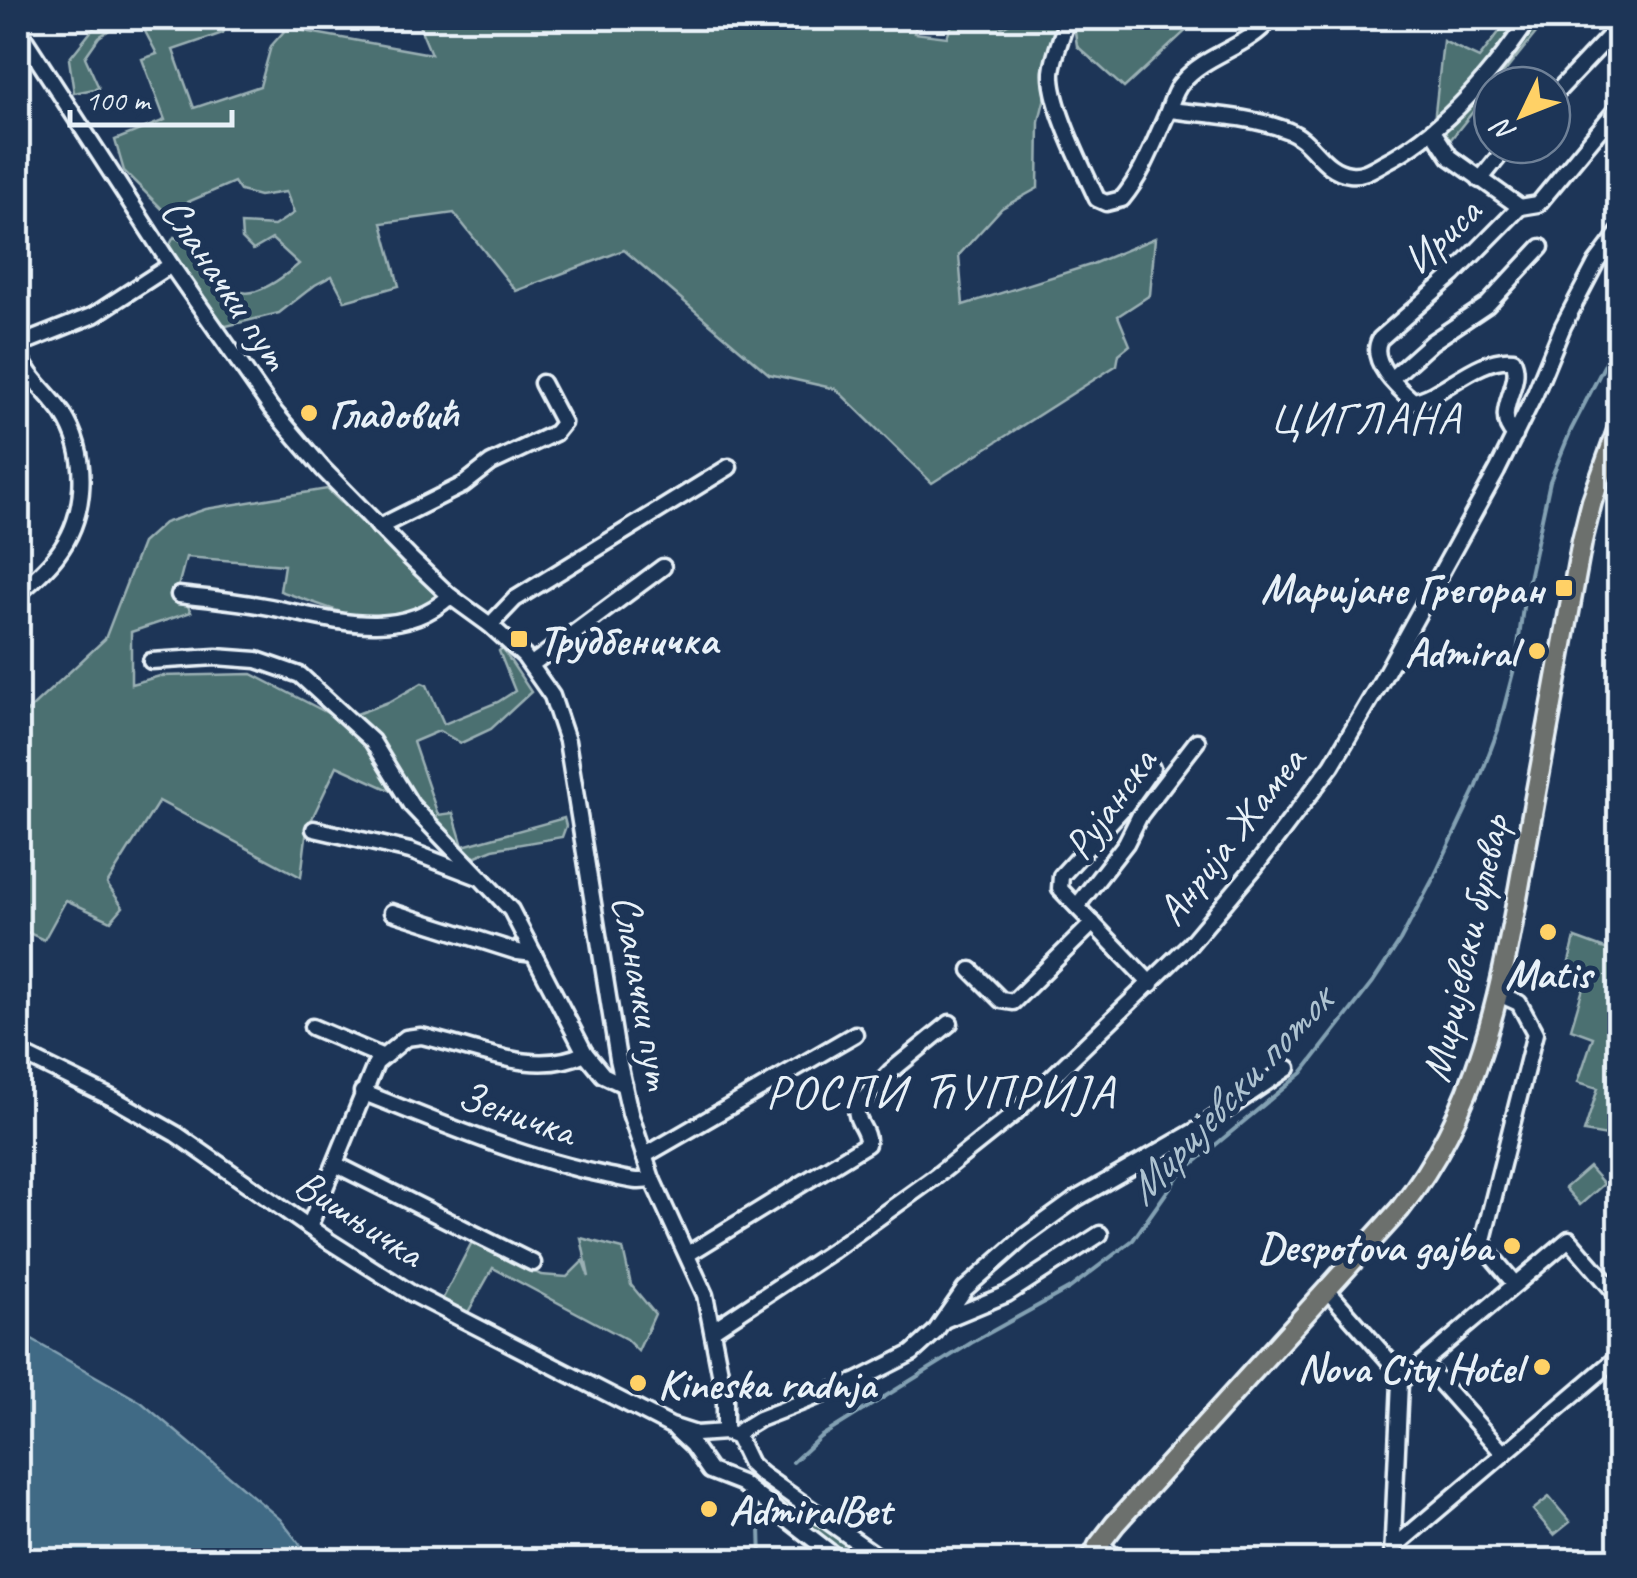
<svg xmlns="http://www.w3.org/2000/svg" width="1637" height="1578" font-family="Caveat,sans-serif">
	<rect width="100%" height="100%" fill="#1d3557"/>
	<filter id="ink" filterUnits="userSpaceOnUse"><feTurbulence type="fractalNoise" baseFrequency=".01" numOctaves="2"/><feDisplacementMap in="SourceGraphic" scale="20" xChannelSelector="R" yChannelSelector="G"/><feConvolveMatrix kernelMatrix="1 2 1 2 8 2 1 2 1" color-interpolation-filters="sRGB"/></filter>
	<g filter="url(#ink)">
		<g fill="#4c6f71" stroke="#9ab0b4" stroke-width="2.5">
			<polygon points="106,18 127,18 99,37 85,57 99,88 74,93 69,59 101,19"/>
			<path d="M138,18h23l3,5 25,-5h48l-10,5 -4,10 -50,17 21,58 66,-22 11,-40 16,-18 144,26 -15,-36h502l-4,15 33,4 8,-19h33l14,9 17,-9h46l-26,103 -1,67 -36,20 -43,47 4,50 127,-40 65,-27 -5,57 -32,21 12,29 -11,9 -2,11 -185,118 -96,-94 -67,-15 -145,-124 -108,41 -62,-78 -72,10 17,63 -54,15 -13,-25 -17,9 -36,28 -65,16 -50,-73 10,-19c59,26 46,94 125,27l-27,-25 -19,11 -11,-11 -1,-15 33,2 20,-13 -8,-21 -27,4 -19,-5 -6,-9 -69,30 -41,-41 -9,-31 50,-20 -23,-61 15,-5z"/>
			<polygon points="1073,18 1209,18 1194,23 1124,88 1077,46"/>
			<polygon points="1510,18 1548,18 1443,149 1433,131 1443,41 1479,58"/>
			<polygon points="327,489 445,600 378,625 280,591 284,565 186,557 178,587 191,612 131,632 131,684 160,676 252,674 341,720 391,701 422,683 427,685 444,724 498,702 515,691 499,651 502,648 531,692 491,729 461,743 439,731 413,742 438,815 453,813 463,846 564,818 566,826 562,837 493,849 469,859 414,801 337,766 307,829 301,877 159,801 107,884 123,907 111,921 66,900 44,940 18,928 18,720 105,639 142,543 164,523 206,509"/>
			<polygon points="1575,938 1619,954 1619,1124 1607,1136 1584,1132 1598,1088 1578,1082 1593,1037 1571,1029 1584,985 1565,978"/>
			<polygon points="1589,1167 1604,1184 1580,1205 1565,1188"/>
			<polygon points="581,1238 623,1249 631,1285 655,1314 638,1351 626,1339 493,1268 467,1314 442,1300 473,1240 541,1275 567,1277 583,1261 589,1277"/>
			<path d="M748,1473l120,87c-26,0 -98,-63 -123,-82z"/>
			<polygon points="1549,1497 1570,1522 1554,1535 1533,1510"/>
		</g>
		<polygon fill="#3f6b85" stroke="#83a1b3" stroke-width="2.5" points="18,1332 141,1402 280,1519 312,1560 18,1560"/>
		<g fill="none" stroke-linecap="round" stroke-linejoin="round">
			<g stroke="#83a1b3" stroke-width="4">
				<polyline points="793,1462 820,1437 971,1343 1070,1288 1133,1240 1178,1176 1302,1073 1373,982 1400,941 1434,877 1477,786 1498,730 1516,661 1523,607 1550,481 1571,430 1620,335"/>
				<polyline points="760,1528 761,1560"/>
			</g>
			<defs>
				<g id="minor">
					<path d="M1067,18c-4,17 -13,36 -15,54 -2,32 31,96 45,127l9,4 16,-4c20,-24 31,-54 44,-83 5,-11 8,-26 17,-35 24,-28 65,-33 88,-63"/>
					<polyline points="18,29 171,265 271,408 323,469 409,557 450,596 490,625 524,656 552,696 567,741 618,1059 630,1113 652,1179 705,1295 725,1398 725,1432"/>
					<polyline points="18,62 31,52"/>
					<polyline points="1552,97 1620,25"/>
					<path d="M1169,110c40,5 83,6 120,21 24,9 33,40 61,43 13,2 24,-6 35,-12 60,-31 108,-89 145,-144"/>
					<polyline points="1433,131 1450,157 1520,207"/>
					<polyline points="1480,180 1508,145"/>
					<polyline points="18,345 94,315 171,265"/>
					<path d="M18,351c9,27 29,40 45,63 27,42 24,102 -6,141 -11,15 -26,27 -39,39"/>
					<polyline points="1392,378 1432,342 1487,305 1541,247"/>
					<path d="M1515,436c-25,-24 10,-51 -2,-76 -37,-4 -70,37 -100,41 -16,-14 -45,-40 -33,-62l74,-65 66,-67 18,-3 82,-99"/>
					<polyline points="379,527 463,485 491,463 555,433 563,423 542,383"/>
					<path d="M179,595c28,3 57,6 85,11 61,11 133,39 186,-10"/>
					<polyline points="490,625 515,599 729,467"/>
					<polyline points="151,661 216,657 257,660 300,675 372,741 411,805 481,878"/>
					<polyline points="532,664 663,567"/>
					<polyline points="314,829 410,851 481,878 511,910 585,1053"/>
					<polyline points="1077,906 1126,843 1140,815 1197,741"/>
					<polyline points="392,912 518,952 534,954"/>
					<polyline points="971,970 1001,1000 1013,1002 1093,923"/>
					<polyline points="1151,984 1060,889 1061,876 1125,806 1152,768"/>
					<polyline points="1499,994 1519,1003 1535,1033 1483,1240 1488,1252 1515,1284"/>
					<polyline points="312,1027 381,1056"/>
					<polyline points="18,1052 116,1100 176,1134 329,1241 411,1293 671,1426 696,1434 725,1432 737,1437 750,1464 761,1474 883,1560"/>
					<path d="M362,1092c80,32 160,66 244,83 16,3 31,9 46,4"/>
					<polyline points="644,1156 855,1034"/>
					<polyline points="337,1165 533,1263"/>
					<path d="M309,1227l67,-164 30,-25 15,-2c53,11 113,42 164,17l18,22 21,10"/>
					<path d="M688,1254l179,-110c2,-14 -14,-24 -10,-38l33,-34 60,-49"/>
					<polyline points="1327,1290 1393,1365 1400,1382 1392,1560"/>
					<polyline points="944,1320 1007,1294 1100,1234"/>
					<polyline points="714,1329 832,1251 935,1177 1014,1114 1190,944 1255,867 1332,765 1379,685 1497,471 1535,394 1563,326 1596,263 1620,231"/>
					<polyline points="1423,1363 1503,1453"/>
					<polyline points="1400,1382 1569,1239 1620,1298"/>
					<polyline points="676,1430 692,1445 710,1471 741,1483 840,1560"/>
					<polyline points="737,1437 741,1430 759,1419 857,1381 912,1353 935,1332 965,1289 1025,1236 1076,1199 1198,1129 1288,1068"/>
					<polyline points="1099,1544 1113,1555 1128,1560"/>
					<polyline points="1393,1548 1620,1355"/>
				</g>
				<path id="major" d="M1091,1560l7,-14 17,-22 285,-315c90,-114 105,-246 130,-384 17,-95 35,-189 52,-284l10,-40 28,-78"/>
			</defs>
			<use href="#minor" stroke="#e8f1f8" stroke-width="21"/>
			<use href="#major" stroke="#e8f1f8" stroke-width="25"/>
			<use href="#minor" stroke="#1d3557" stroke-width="14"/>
			<use href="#major" stroke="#6c706d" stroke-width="18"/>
		</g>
	</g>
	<g fill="#ffd166" stroke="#1d3557" stroke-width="4">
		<circle cx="309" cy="413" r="10"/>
		<rect x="1554" y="578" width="20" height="20" rx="5"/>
		<rect x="509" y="629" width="20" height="20" rx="5"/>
		<circle cx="1537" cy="651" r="10"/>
		<circle cx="1548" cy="932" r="10"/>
		<circle cx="1512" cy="1246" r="10"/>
		<circle cx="1542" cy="1367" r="10"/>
		<circle cx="638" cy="1383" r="10"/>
		<circle cx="709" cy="1509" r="10"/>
	</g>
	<g text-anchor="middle" stroke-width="10" stroke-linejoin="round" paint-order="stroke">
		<g font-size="42" fill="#e8f1f8" stroke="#1d3557">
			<text transform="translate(1441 235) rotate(-44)" y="15">Ириса</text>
			<text transform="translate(227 283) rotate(56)" y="15">Сланачки пут</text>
			<text transform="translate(1109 803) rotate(-54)" y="15">Рујанска</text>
			<text transform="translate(1230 835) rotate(-52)" y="15">Анрија Жамеа</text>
			<text transform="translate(1464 948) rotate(-77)" y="15">Миријевски булевар</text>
			<text transform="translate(644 992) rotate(80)" y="15">Сланачки пут</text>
			<text transform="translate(517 1112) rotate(19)" y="15">Зеничка</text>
			<text transform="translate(360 1217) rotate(33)" y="15">Вишњичка</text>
		</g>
		<g font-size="42" font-weight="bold" fill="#e8f1f8" stroke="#1d3557" text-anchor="start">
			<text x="329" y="428">Гладовић</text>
			<text x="1544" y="603" text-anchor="end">Маријане Грегоран</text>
			<text x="539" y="654">Трудбеничка</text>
			<text x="1517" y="666" text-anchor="end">Admiral</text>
			<text x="1548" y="988" text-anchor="middle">Matis</text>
			<text x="1492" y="1261" text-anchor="end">Despotova gajba</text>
			<text x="1522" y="1382" text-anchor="end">Nova City Hotel</text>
			<text x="658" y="1398">Kineska radnja</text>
			<text x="729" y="1524">AdmiralBet</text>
		</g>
		<g font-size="45" letter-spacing="2.5" fill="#e8f1f8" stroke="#1d3557">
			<text x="1366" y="433">ЦИГЛАНА</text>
		</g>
		<g font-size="45" font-style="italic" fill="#adc2d0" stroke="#1d3557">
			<text transform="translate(1228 1094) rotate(-47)" y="16">Миријевски поток</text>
		</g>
		<g font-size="48" letter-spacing="2.5" fill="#e8f1f8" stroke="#1d3557">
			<text x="941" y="1108">РОСПИ ЋУПРИЈА</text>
		</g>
	</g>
	<rect width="1637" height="1578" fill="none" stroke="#1d3557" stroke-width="60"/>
	<rect x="30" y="30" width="1577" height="1518" fill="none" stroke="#e8f1f8" stroke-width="4" filter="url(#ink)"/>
	<g transform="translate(1522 115) rotate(227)"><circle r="48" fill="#1d3557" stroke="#6e8097" stroke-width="2.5"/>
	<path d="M0-8L18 38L0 25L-18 38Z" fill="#ffd166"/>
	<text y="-15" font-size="28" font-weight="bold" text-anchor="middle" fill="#e8f1f8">N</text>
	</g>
	<path d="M70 110v15h162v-15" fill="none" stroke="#e8f1f8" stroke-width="5"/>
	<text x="85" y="110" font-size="30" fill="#e8f1f8" stroke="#1d3557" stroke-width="8" paint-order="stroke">100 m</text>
</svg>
